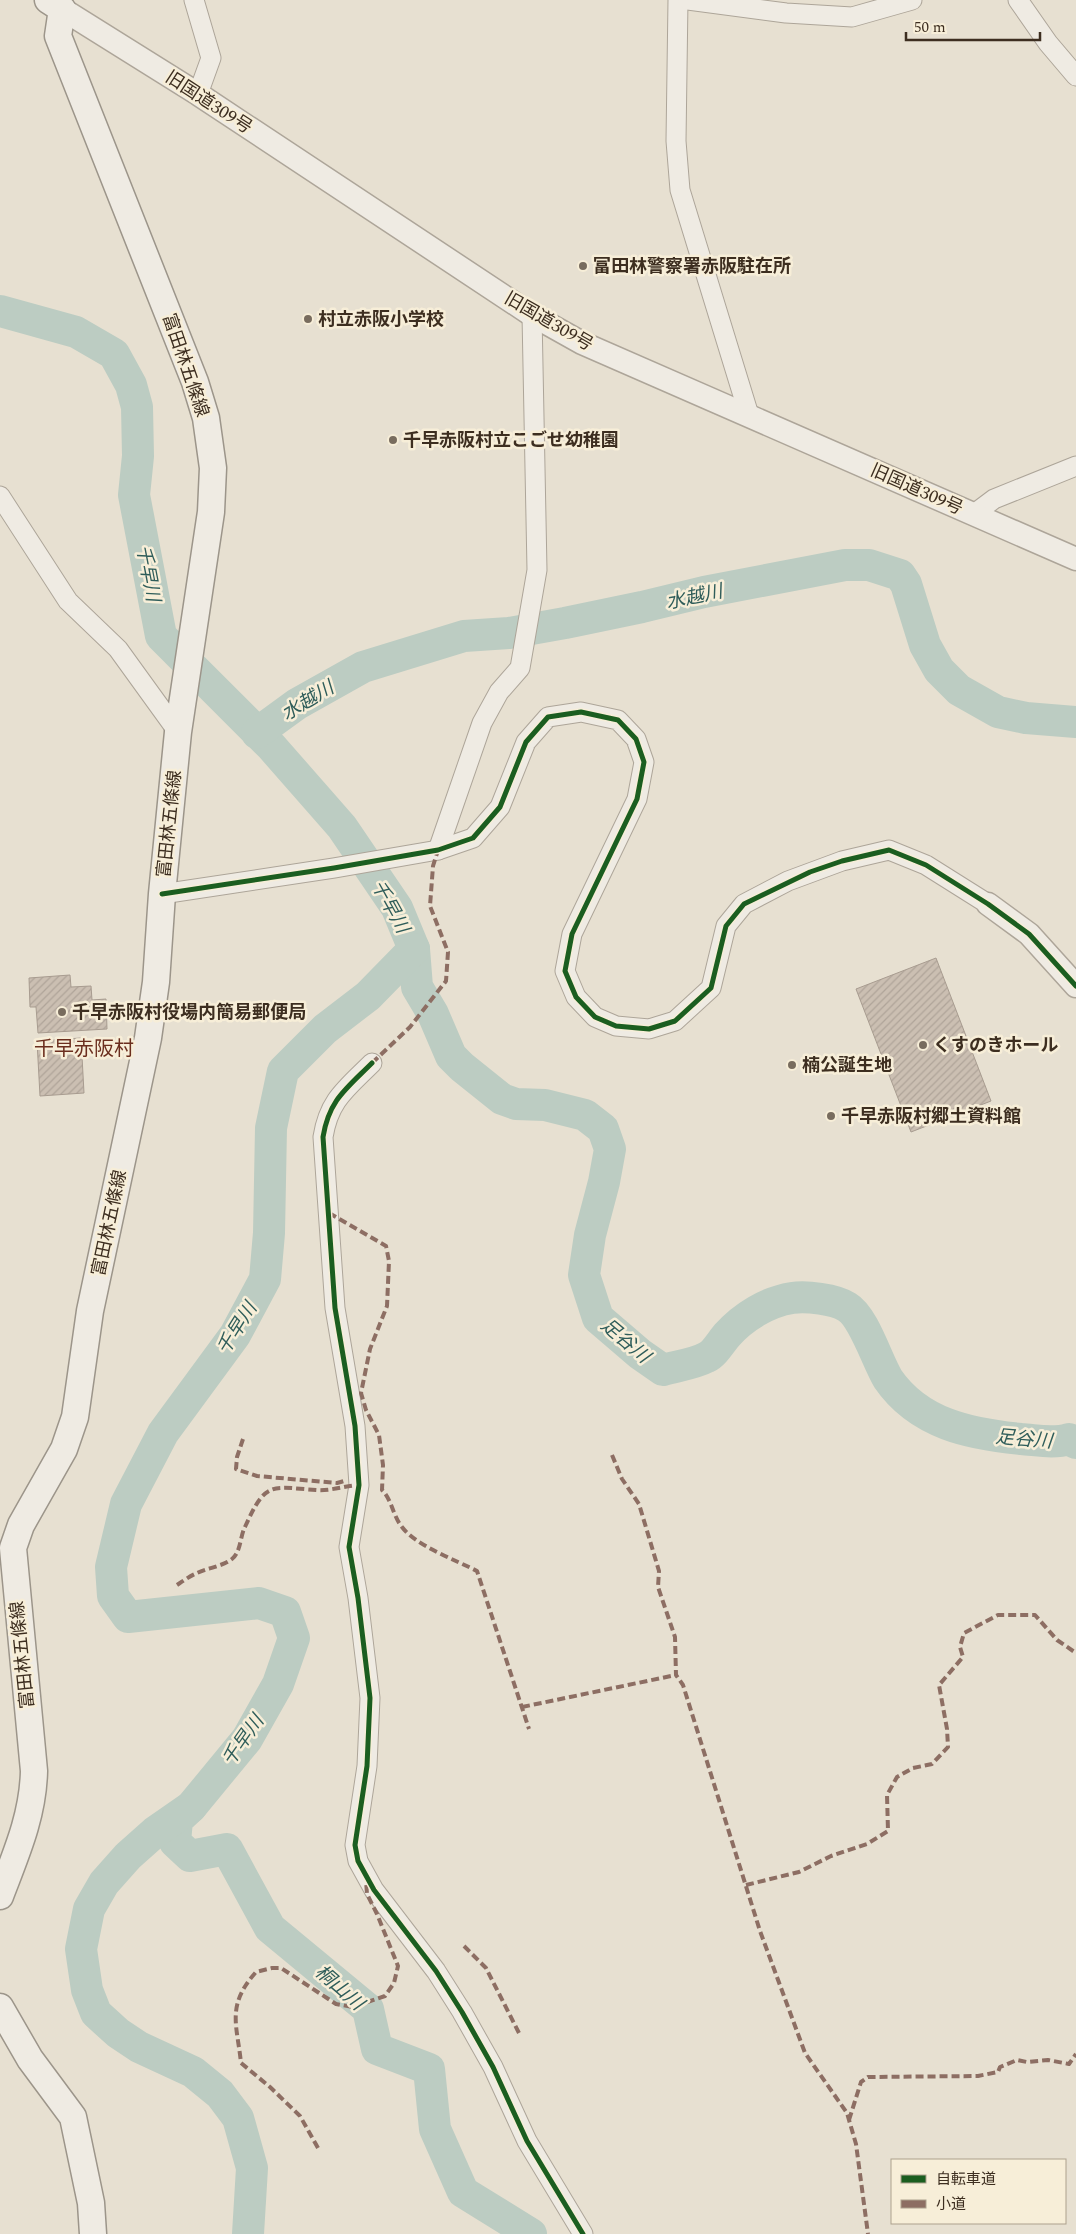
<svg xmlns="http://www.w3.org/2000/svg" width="1076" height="2234" font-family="Spectral,'Noto Sans JP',serif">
	<defs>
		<pattern id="building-hatch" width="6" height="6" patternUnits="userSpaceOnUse" patternTransform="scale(1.25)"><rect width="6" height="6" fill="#cbbfb2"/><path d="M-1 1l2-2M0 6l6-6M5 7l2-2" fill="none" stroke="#afa499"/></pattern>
	</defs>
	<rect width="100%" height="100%" fill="#e7e0d1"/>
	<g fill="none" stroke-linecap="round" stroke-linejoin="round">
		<g stroke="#bcccc2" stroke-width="32">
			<path d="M0,311l76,21 38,22 17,31 6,22 1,49 -4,39 27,141 110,110 71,81 55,81 17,41 3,38 16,27 18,42 11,11 40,32 14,5 29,1 40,10 18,14 7,20 -6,33 -14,53 -6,40 14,43 42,36 23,16c14,-4 31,-6 44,-13 7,-3 14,-15 20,-22 16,-18 40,-33 65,-37 14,-2 43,1 55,9 17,10 30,54 41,72 31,45 82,55 133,60 16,1 32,5 48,0l7,4"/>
			<polyline points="257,733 297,704 363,667 464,636 509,633 565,623 642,607 704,592 845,565 869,565 900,575 906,584 925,645 939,670 959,690 998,712 1026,718 1076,722"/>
			<polyline points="191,1807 177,1820 175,1842 190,1856 227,1849 270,1928 368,2009 377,2049 429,2069 435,2129 463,2192 531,2234"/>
			<polyline points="248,2234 252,2168 238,2118 220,2094 193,2072 139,2047 118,2033 96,2013 87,1990 81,1949 89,1909 104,1883 128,1856 155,1832 191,1807 247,1739 278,1684 294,1638 285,1612 259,1603 128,1617 113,1596 111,1567 126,1504 163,1433 235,1335 265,1279 269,1233 271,1128 283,1071 325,1029 368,996 414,949"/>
		</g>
	</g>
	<g fill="url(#building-hatch)" stroke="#a89c90">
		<polygon points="936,958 991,1101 911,1132 856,989"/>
		<polygon points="70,975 71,987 91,986 92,1000 106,999 107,1029 38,1033 36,1007 30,1007 29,978"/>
		<polygon points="81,1038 84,1093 40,1096 37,1041"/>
	</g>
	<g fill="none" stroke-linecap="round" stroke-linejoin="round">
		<defs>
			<g id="minor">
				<polyline points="194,0 211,58 198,94"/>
				<polyline points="678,0 676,141 680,190 749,415"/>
				<polyline points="688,0 786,13 852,17 912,0"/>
				<polyline points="1018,0 1048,43 1076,76"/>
				<polyline points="0,496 68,601 118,649 178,732"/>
				<polyline points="974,514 994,499 1076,466"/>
				<polyline points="438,850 482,723 499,692 520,668 537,570 532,315"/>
				<polyline points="162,894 334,868 438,850 473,838 500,807 526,742 548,717 581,712 618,720 636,739 644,762 637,799 572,934 565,971 576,997 595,1017 616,1026 649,1029 675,1021 711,988 726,926 744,904 788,881 842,861 889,850 926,865 988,904"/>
				<path d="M372,1063c-26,26 -43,37 -49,74l12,171 20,118 4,59 -10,62 9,51 12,100 -3,68 -12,79 3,16 16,29 62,81 26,41 31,55 34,74 56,93"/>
			</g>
			<g id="tertiary">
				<polyline points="62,9 198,94 532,315 582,343 1076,559"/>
				<polyline points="988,904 1029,934 1076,986"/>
			</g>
			<g id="secondary">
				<path d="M0,1896c16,-42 33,-80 34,-125l-21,-223 8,-23 43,-76 11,-32 15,-106 58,-273 8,-56 6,-88 16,-162 33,-220 2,-44 -7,-50 -11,-36 -137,-346 4,-27 -14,-9"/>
				<polyline points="0,2007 30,2059 73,2117 91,2203 93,2234"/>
			</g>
		</defs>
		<use href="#minor" stroke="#ada599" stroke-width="21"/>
		<use href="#tertiary" stroke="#ada599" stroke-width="25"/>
		<use href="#secondary" stroke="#9c958a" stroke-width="29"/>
		<use href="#minor" stroke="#efebe3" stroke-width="19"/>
		<use href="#tertiary" stroke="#efebe3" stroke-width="22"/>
		<use href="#secondary" stroke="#efebe3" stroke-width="26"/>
		<g stroke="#8d6e63" stroke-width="4" stroke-dasharray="8 4" stroke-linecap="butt">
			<polyline points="372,1063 410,1027 446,981 448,952 430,906 433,866 438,850"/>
			<path d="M329,1213l57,33 3,15 -2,45 -17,43 -9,44 5,17 13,25 4,30 -1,25c10,10 11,26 20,37 14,19 54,33 75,44l52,158"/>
			<polyline points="243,1439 237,1457 236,1469 257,1476 337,1483 344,1481"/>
			<polyline points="612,1455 622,1479 639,1504 659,1571 658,1587 675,1637 676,1675 683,1685 760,1931 805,2053 847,2113 856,2144 868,2234"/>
			<path d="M177,1585c6,-4 13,-9 20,-12 11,-5 26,-7 35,-14 9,-7 8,-23 13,-32 21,-47 26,-40 71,-37 15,1 28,-4 43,-5"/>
			<polyline points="522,1707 676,1675"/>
			<polyline points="746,1885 799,1872 831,1856 867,1844 888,1831 887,1795 897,1777 913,1768 932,1764 948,1747 947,1729 939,1685 963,1657 960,1647 964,1633 998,1615 1035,1615 1057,1640 1076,1653"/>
			<polyline points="464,1946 486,1968 520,2035"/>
			<polyline points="849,2120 861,2082 868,2077 978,2076 998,2072 1000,2067 1017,2060 1027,2062 1048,2060 1069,2064 1076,2054"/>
			<path d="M318,2148l-18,-32 -30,-29 -29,-24c-4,-39 -15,-57 15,-91l16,-4h9l55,36 17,3 32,-11 9,-13 4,-17 -21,-52 -10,-20 -1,-13"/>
		</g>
		<defs>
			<g id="cycleway">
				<polyline points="162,894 334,868 438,850 473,838 500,807 526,742 548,717 581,712 618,720 636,739 644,762 637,799 572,934 565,971 576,997 595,1017 616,1026 649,1029 675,1021 711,988 726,926 744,904 810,872 842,861 889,850 926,865 988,904 1029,934 1076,986"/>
				<path d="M372,1063c-26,26 -43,37 -49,74l12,171 20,118 4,59 -10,62 9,51 12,100 -3,68 -12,79 3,16 16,29 62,81 26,41 31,55 34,74 56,93"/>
			</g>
		</defs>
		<use href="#cycleway" stroke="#f7eed8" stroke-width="8"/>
		<use href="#cycleway" stroke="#1b5e20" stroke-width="5"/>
	</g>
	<g fill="#786c5e" stroke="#f7eed8" stroke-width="2">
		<circle cx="583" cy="266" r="5"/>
		<circle cx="308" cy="319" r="5"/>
		<circle cx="393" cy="440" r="5"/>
		<circle cx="62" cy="1012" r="5"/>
		<circle cx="923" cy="1045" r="5"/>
		<circle cx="792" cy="1065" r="5"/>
		<circle cx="831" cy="1116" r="5"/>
	</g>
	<g text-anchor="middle" stroke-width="5" stroke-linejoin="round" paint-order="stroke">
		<g font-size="18" fill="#3d2e20" stroke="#f7eed8">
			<text transform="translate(209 102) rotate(33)" y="6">旧国道309号</text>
			<text transform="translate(549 321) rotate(30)" y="6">旧国道309号</text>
			<text transform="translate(186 365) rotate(71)" y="6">富田林五條線</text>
			<text transform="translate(917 489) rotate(24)" y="6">旧国道309号</text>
			<text transform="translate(169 824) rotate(-84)" y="6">富田林五條線</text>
			<text transform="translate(109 1223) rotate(-78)" y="6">富田林五條線</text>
			<text transform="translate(22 1655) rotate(-96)" y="6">富田林五條線</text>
		</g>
		<g font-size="18" font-weight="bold" fill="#3d2e20" stroke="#f7eed8" text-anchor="start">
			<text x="593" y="272">富田林警察署赤阪駐在所</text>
			<text x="318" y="325">村立赤阪小学校</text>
			<text x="403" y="446">千早赤阪村立こごせ幼稚園</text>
			<text x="72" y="1018">千早赤阪村役場内簡易郵便局</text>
			<text x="933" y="1051">くすのきホール</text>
			<text x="802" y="1071">楠公誕生地</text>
			<text x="841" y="1122">千早赤阪村郷土資料館</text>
		</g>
		<g font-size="19" font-style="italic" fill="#2f5d5a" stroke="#f7eed8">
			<text transform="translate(149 573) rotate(79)" y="7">千早川</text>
			<text transform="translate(694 596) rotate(-12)" y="7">水越川</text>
			<text transform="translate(307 700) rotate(-31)" y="7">水越川</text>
			<text transform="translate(391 906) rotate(61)" y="7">千早川</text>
			<text transform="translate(236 1328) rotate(-58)" y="7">千早川</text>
			<text transform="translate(626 1340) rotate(40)" y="7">足谷川</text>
			<text transform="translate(1024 1438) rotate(5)" y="7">足谷川</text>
			<text transform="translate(242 1740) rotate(-55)" y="7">千早川</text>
			<text transform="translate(340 1987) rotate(41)" y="7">桐山川</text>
		</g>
		<g font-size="20" fill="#6b2e1e" stroke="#f7eed8">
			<text x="84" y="1055">千早赤阪村</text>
		</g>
	</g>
	<rect x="891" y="2159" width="175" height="65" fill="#f7eed8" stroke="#ada18e"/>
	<rect x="901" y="2175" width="25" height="8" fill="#1b5e20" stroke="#ada18e"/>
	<text x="936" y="2184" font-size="15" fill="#3d2e20">自転車道</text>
	<rect x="901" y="2200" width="25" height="8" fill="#8d6e63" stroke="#ada18e"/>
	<text x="936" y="2209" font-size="15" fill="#3d2e20">小道</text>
	<path d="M906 32v8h134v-8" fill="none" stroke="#3d2e20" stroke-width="2.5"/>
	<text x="914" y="32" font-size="15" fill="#3d2e20" stroke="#f7eed8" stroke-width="4" paint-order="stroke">50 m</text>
</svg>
